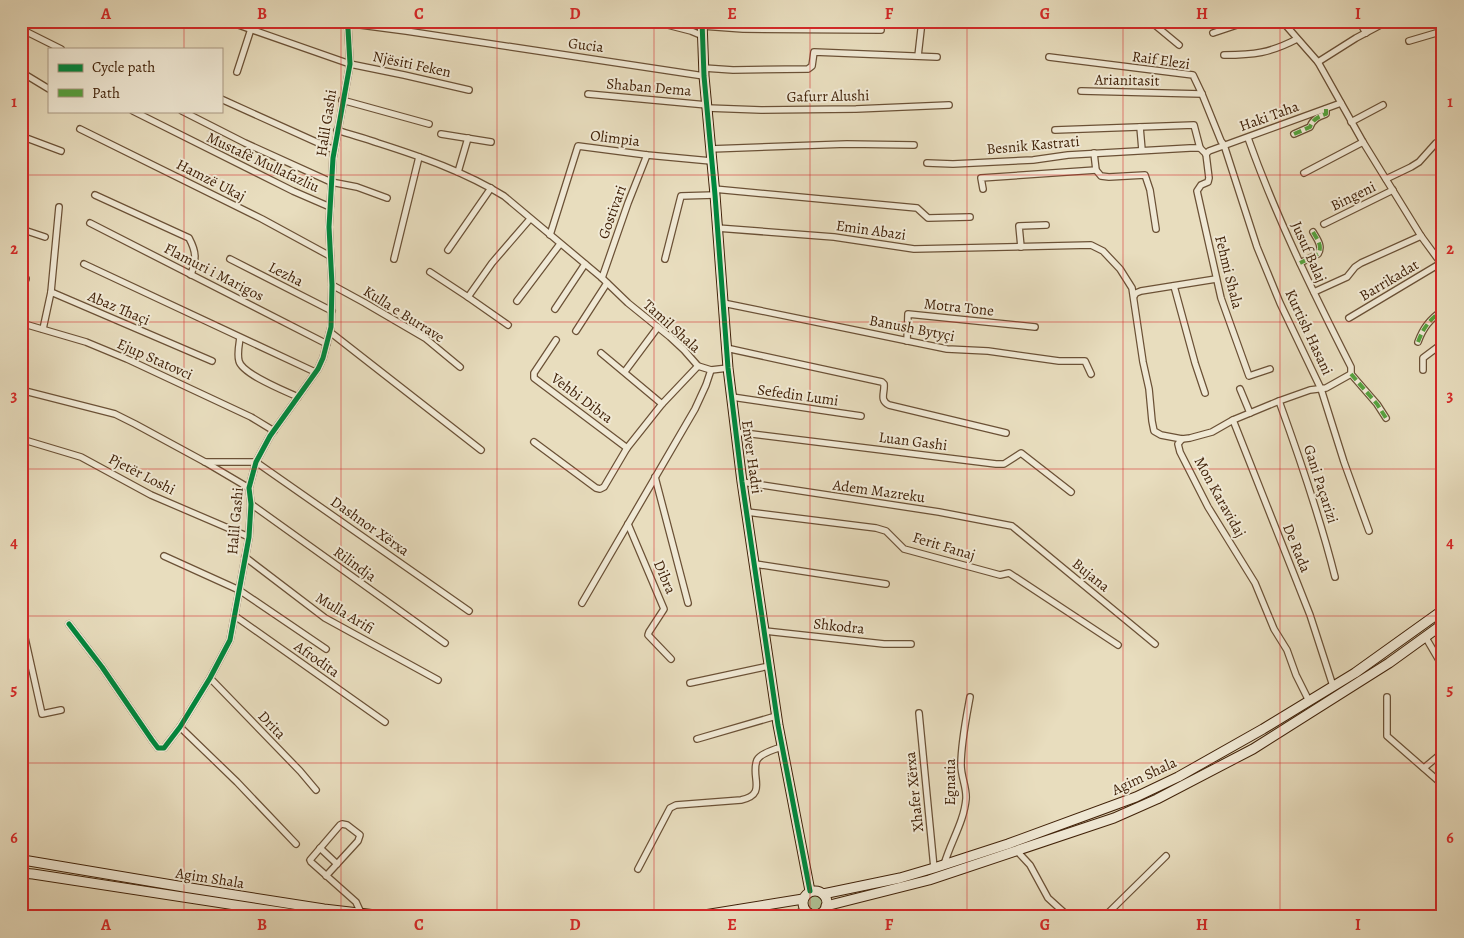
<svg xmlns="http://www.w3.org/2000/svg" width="1464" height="938" font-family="Alegreya,serif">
	<rect width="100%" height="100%" fill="#e8ddbe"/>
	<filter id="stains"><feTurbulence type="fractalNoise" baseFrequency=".004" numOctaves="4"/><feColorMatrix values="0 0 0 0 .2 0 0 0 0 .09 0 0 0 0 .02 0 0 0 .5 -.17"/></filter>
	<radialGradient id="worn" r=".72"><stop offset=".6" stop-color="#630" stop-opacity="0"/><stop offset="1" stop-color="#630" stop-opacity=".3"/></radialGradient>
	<circle fill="#b0c295" stroke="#78724f" cx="815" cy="903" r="9"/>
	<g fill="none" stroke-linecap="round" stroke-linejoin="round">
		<defs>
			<g id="street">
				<polyline points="227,21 350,64 404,75 469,90"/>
				<polyline points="652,21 691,31 703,36"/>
				<polyline points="1150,21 1179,45"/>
				<polyline points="1282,21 1318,62 1363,142 1421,236 1443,266"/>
				<polyline points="1359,21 1366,33"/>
				<polyline points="345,23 406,31 704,76"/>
				<polyline points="702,26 743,29 881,30"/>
				<polyline points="21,29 61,49"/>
				<polyline points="1213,33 1249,21"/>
				<polyline points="1409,41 1443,31"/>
				<path d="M1224,55c30,0 46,-2 73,-16"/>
				<polyline points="918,56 922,21"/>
				<polyline points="1049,57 1193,75 1202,94 1221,141 1224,145 1257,247 1280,303 1321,389 1344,462 1369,531"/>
				<polyline points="1318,62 1356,38 1388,21"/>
				<polyline points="704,68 733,70 808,69 812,66 814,52 937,57"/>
				<polyline points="21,72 49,89"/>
				<polyline points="237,72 251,29"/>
				<polyline points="1081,91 1202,94"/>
				<polyline points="588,94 707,105"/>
				<polyline points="221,99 334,150"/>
				<polyline points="342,100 429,124"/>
				<polyline points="707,108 761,110 856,109 949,105"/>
				<polyline points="133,111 293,191 330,207"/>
				<polyline points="182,111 245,143 331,182 357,187 387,198"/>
				<polyline points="1351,122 1383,105"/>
				<polyline points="1140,127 1142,150"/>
				<polyline points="80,129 262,219 330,256"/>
				<path d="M337,130c14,5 28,8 41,13 44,14 87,29 126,53l98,82 26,25 42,34 14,13 14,16 13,4 17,-2"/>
				<polyline points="1055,130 1194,125 1200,148"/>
				<polyline points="441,134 491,142"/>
				<path d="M1294,134l16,-7c3,-8 8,-10 16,-13v-5"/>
				<polyline points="21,136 61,151"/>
				<path d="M1248,138c28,79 65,154 103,229v7l26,30 9,14"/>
				<polyline points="710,149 847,144 914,145"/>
				<polyline points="1094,153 1096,170 1101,176 1109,177 1145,175 1150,190 1156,229"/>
				<polyline points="1206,154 1209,178 1208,182 1201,185 1197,191 1221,298 1249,376 1270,369"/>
				<polyline points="1206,154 1209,151 1341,103"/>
				<polyline points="927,163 953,164 1033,160 1068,155 1190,148 1200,148 1206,154"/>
				<polyline points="458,172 468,138"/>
				<polyline points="1304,173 1363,142"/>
				<polyline points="1386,179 1411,167 1419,162 1436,143"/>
				<polyline points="714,189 917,208 928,218 970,217"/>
				<polyline points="983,189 981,178 1096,170"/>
				<path d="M95,195l94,43c8,15 7,21 2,37"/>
				<polyline points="90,223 327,344"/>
				<polyline points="1324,224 1393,190"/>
				<polyline points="717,228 834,237 914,249 1091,245 1103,251 1120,269 1132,288 1143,362 1149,389 1152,421 1154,431 1161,435 1182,439 1190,438 1212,432 1233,420 1279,401 1310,390 1326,388 1351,374"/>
				<polyline points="21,229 45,237"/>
				<polyline points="550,235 578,146 647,155 711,161"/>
				<polyline points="1021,247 1019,226 1046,225"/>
				<polyline points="448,250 491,188"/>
				<polyline points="230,259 332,311"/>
				<polyline points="394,259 419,157"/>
				<polyline points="665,259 681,196 715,195"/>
				<path d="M1300,263l18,-9c5,-8 -1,-15 -5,-22"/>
				<polyline points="84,264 315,372"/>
				<polyline points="430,272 468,297 492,263 530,219"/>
				<polyline points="21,278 26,279"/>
				<polyline points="602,278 628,203 647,155"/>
				<polyline points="332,285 365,303 425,338 460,367"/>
				<polyline points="1174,286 1195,363 1205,393"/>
				<polyline points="51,292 59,207"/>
				<polyline points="1314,292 1347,277 1355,267 1361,263 1421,236"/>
				<polyline points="1134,296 1136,293 1141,291 1216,279"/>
				<polyline points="468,297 508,325"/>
				<polyline points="517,301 560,244"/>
				<polyline points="723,303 947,349 988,351 1059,361 1085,361 1091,374"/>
				<polyline points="555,309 585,264"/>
				<polyline points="1349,318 1441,263"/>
				<polyline points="21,323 86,342 127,359 251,417 274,431"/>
				<polyline points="43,329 51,292 212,361"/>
				<polyline points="576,331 607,283"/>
				<polyline points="330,332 481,450"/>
				<path d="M240,338c-1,7 -3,16 -1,23 3,13 46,30 59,36"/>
				<polyline points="556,340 534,373 534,378 627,448"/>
				<polyline points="907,341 908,314 1035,327"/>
				<path d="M1418,342c5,-14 12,-23 25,-32"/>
				<path d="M726,348l156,34 2,2c1,9 -5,16 5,21l117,28"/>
				<polyline points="601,353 662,404"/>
				<polyline points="626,370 658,327"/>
				<polyline points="1423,370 1423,358 1443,343"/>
				<polyline points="1240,389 1250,413"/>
				<polyline points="1440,389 1443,386"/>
				<polyline points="21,390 115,414 135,424 205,462 249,488"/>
				<polyline points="732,397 861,416"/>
				<path d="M1279,401c21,58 41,116 56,176"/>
				<polyline points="1233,420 1310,615 1333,686"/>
				<polyline points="736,432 996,464 1004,464 1021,453 1071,492"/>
				<polyline points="21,439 81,457 151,495 249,537"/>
				<polyline points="1182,439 1178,444 1180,452 1208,507 1255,583 1274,629 1287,650 1296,675 1309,701"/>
				<polyline points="534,442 596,488 600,489 604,487 627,448 662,404 698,366"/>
				<polyline points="205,462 256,462 469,611"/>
				<polyline points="655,477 688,603"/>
				<polyline points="742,482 939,512 1012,526 1155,644"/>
				<polyline points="251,504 445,643"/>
				<polyline points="747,512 876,528 886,531 904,549 1000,575 1009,573 1118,645"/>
				<polyline points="628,524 664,609 649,632 648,635 671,659"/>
				<polyline points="1442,532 1443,530"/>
				<polyline points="164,556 239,590 326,649"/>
				<polyline points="245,557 325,618 438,680"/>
				<polyline points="755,564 886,584"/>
				<polyline points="582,603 695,409 706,385 711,370"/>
				<polyline points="235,616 385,722"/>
				<polyline points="21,620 42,714 61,710"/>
				<polyline points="69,624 102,667 152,740 158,748 164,748 180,727 210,678 230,640 249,537 251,504 249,488 256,462 270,436 318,369 323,358 331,327 332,285 329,227 333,158 350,64 348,29 345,21"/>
				<polyline points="1437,629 1443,637"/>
				<polyline points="765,631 884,644 911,644"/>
				<polyline points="1426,638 1443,667"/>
				<polyline points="210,678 300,771 316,790"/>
				<polyline points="690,683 769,666"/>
				<polyline points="1387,697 1387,736 1443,785"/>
				<polyline points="919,713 934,868"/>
				<polyline points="180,727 237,782 296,844"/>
				<polyline points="697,739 776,716"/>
				<polyline points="1424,768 1443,752"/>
				<polyline points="320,848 337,864"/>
				<polyline points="1017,851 1030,865 1048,898 1069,917"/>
				<path d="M944,865c6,-22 20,-43 22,-66 1,-11 -5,-22 -5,-34 0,-22 5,-46 9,-68"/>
				<path d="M638,869l32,-61 6,-3 65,-5c27,-6 9,-23 16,-40 4,-7 18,-11 25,-13"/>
				<polyline points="326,876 358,841 360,835 347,825 342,824 340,825 310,860 311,862 356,902 361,913"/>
				<polyline points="1104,917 1166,856"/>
			</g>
			<g id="secondary">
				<polyline points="702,21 704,76 715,195 728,368 742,482 778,725 810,891"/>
				<polyline points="23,860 184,887 324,909 393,917"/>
				<polyline points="21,873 33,874 313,917"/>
				<circle cx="815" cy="903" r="12"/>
				<polyline points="823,894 900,878 934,868 1008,844 1136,797 1178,777 1263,729 1355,673 1443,610"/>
				<polyline points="826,906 929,880 1114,818 1157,799 1253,749 1389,663 1443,624"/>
				<polyline points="692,917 803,899"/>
				<polyline points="779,917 808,913"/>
			</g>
		</defs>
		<use href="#street" stroke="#6b5136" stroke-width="8"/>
		<use href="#secondary" stroke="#412209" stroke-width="11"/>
		<use href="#street" stroke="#f0e9d5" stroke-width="5.5"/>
		<use href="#secondary" stroke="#f0e9d5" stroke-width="9"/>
		<g stroke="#55a23e" stroke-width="4" stroke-dasharray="8 4" stroke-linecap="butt">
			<path d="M1294,134l16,-7c3,-8 8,-10 16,-13v-5"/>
			<path d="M1300,263l18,-9c5,-8 -1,-15 -5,-22"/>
			<path d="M1418,342c5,-14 12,-23 25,-32"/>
			<polyline points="1351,374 1377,404 1386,418"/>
			<polyline points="1440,389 1443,386"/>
		</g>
		<defs>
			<g id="cycleway">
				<polyline points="702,21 704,76 715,195 728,368 742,482 778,725 810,891"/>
				<polyline points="69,624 102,667 152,740 158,748 164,748 180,727 210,678 230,640 249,537 251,504 249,488 256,462 270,436 318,369 323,358 331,327 332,285 329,227 333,158 350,64 348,29 345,21"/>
			</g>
		</defs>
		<use href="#cycleway" stroke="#f0e9d5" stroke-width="8"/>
		<use href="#cycleway" stroke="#00873e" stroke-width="5"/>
	</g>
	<path fill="none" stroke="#d62828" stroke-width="1" stroke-opacity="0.55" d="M184,21v28M341,21v896M497,21v896M654,21v896M810,21v896M967,21v896M1123,21v896M1280,21v896M184,111v806M21,175h1422M21,322h1422M21,469h1422M21,616h1422M21,763h1422"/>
	<g text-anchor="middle" stroke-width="4" stroke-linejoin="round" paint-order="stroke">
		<g font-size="15" fill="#412209" stroke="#f0e9d5">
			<text transform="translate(586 45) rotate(7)" y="5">Gucia</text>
			<text transform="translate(1161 60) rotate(8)" y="5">Raif Elezi</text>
			<text transform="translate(412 64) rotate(12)" y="5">Njësiti Feken</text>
			<text transform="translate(1127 80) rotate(1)" y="5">Arianitasit</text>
			<text transform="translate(649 87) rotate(5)" y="5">Shaban Dema</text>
			<text transform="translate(828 96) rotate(-1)" y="5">Gafurr Alushi</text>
			<text transform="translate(1269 116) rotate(-20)" y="5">Haki Taha</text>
			<text transform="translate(326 123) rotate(-81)" y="5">Halil Gashi</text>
			<text transform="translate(615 138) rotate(7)" y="5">Olimpia</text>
			<text transform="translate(1033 145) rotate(-5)" y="5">Besnik Kastrati</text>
			<text transform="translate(263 162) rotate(25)" y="5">Mustafë Mullafazliu</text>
			<text transform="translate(211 180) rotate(27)" y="5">Hamzë Ukaj</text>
			<text transform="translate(1353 196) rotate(-26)" y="5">Bingeni</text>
			<text transform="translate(612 212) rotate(-70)" y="5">Gostivari</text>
			<text transform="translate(871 230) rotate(8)" y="5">Emin Abazi</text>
			<text transform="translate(1309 252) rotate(66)" y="5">Jusuf Balaj</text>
			<text transform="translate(214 272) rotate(27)" y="5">Flamuri i Marigos</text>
			<text transform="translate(1229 272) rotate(76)" y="5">Fehmi Shala</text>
			<text transform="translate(286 274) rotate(27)" y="5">Lezha</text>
			<text transform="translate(1389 280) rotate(-31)" y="5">Barrikadat</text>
			<text transform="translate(959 307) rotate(6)" y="5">Motra Tone</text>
			<text transform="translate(119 308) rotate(23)" y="5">Abaz Thaçi</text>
			<text transform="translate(404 314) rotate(32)" y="5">Kulla e Burrave</text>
			<text transform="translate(672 326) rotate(42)" y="5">Tamil Shala</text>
			<text transform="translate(912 328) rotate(11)" y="5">Banush Bytyçi</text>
			<text transform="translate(1309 332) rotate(65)" y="5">Kurtish Hasani</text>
			<text transform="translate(155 359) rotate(24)" y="5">Ejup Statovci</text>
			<text transform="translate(798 395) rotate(8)" y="5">Sefedin Lumi</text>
			<text transform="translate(582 398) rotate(37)" y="5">Vehbi Dibra</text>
			<text transform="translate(913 441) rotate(7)" y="5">Luan Gashi</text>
			<text transform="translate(752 457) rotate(82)" y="5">Enver Hadri</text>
			<text transform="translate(142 474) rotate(27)" y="5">Pjetër Loshi</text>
			<text transform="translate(1321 484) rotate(72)" y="5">Gani Paçarizi</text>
			<text transform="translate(879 491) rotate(8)" y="5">Adem Mazreku</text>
			<text transform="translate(1220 497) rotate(61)" y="5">Mon Karavidaj</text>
			<text transform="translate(235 521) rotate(-85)" y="5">Halil Gashi</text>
			<text transform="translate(370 526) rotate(35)" y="5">Dashnor Xërxa</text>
			<text transform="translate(944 546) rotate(17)" y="5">Ferit Fanaj</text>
			<text transform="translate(1297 548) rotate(68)" y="5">De Rada</text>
			<text transform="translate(355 564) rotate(36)" y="5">Rilindja</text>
			<text transform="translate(1091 575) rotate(39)" y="5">Bujana</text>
			<text transform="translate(665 577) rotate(67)" y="5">Dibra</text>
			<text transform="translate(345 613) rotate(31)" y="5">Mulla Arifi</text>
			<text transform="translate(839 626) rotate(6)" y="5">Shkodra</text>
			<text transform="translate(317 659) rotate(35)" y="5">Afrodita</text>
			<text transform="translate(272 725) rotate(46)" y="5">Drita</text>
			<text transform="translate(1144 776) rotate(-25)" y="5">Agim Shala</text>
			<text transform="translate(950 782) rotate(-90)" y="5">Egnatia</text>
			<text transform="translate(914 792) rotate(-96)" y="5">Xhafer Xërxa</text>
			<text transform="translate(210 878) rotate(9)" y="5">Agim Shala</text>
		</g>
	</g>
	<rect width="1464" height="938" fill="none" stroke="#e8ddbe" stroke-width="55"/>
	<rect x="48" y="48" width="175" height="65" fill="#f0e9d5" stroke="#aa9983"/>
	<rect x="58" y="64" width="25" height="8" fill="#00873e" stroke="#aa9983"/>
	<text x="92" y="72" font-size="15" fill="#412209">Cycle path</text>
	<rect x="58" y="89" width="25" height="8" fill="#55a23e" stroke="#aa9983"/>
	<text x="92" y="98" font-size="15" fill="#412209">Path</text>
	<rect x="28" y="28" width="1408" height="882" fill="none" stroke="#d62828" stroke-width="2"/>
	<g font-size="16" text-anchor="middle" font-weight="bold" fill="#d62828">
		<text x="106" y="19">A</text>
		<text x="262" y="19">B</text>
		<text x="419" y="19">C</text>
		<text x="575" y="19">D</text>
		<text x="732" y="19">E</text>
		<text x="889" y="19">F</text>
		<text x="1045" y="19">G</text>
		<text x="1202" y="19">H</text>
		<text x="1358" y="19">I</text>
		<text x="14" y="107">1</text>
		<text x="1450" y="107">1</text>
		<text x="14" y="254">2</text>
		<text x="1450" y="254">2</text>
		<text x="14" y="401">3</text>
		<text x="1450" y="401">3</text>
		<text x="14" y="548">4</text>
		<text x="1450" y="548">4</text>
		<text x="14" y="695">5</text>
		<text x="1450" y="695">5</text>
		<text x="14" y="843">6</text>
		<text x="1450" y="843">6</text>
		<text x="106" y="930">A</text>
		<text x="262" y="930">B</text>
		<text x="419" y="930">C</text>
		<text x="575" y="930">D</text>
		<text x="732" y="930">E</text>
		<text x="889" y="930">F</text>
		<text x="1045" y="930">G</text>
		<text x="1202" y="930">H</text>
		<text x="1358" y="930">I</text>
	</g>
	<rect width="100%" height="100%" filter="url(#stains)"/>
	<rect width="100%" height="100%" fill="url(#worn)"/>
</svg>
